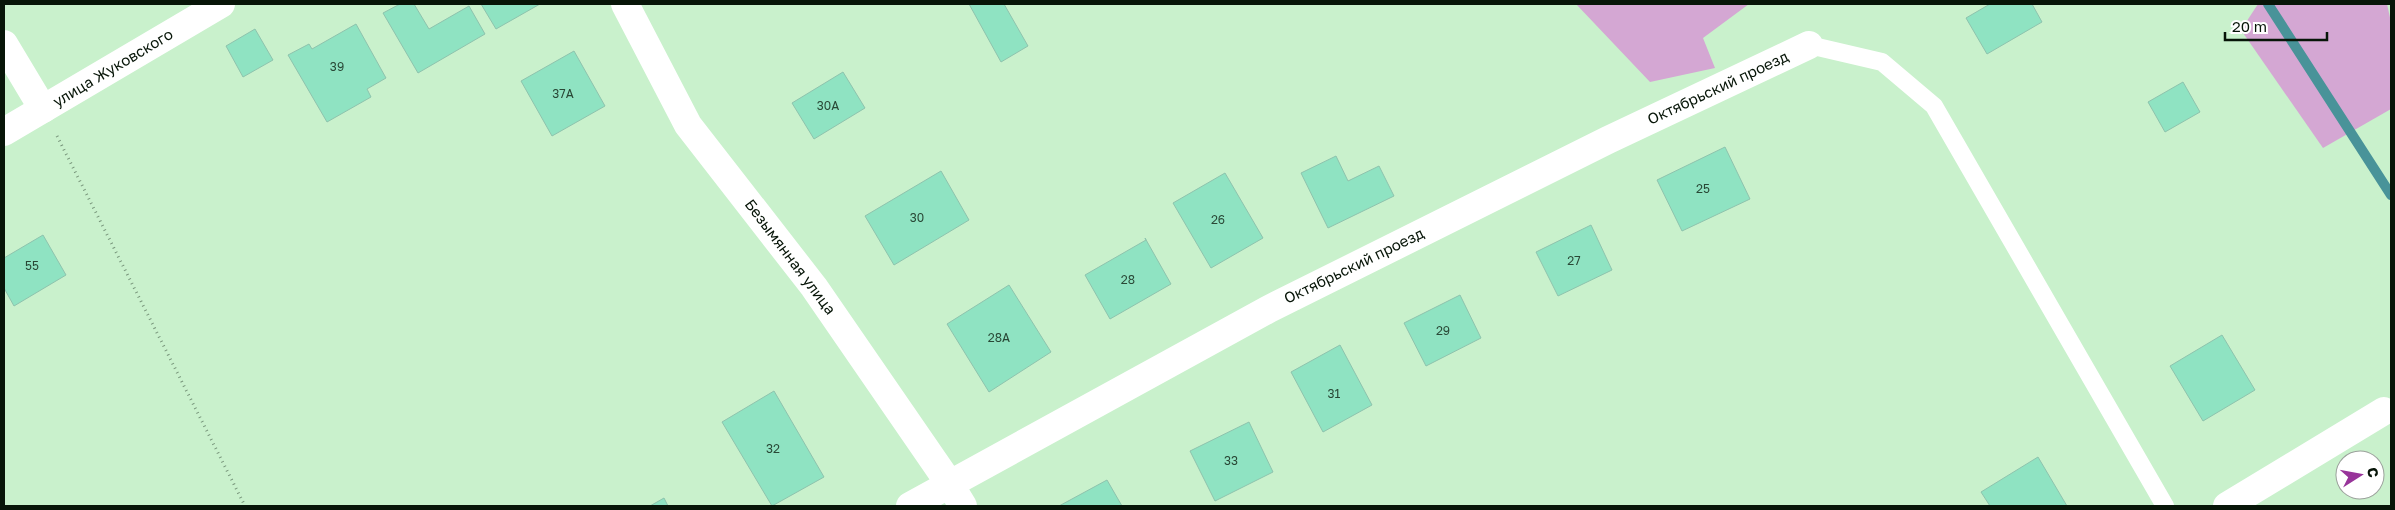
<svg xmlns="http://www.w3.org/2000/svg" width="2395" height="510" font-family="'Golos Text',sans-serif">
	<rect width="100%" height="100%" fill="#c9f1cc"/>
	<g fill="#d4a7d3">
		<polygon points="1576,4 1749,4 1703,38 1715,68 1650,82"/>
		<polygon points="2258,4 2387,4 2391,22 2391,109 2323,148 2241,30"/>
	</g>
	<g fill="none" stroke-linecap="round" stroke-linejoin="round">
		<polyline stroke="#499399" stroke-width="10" points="2268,4 2391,195"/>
	</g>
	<g fill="#8fe3c2" stroke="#8ec3ad">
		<polygon points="400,4 414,4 429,29 469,6 485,34 418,73 383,13"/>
		<polygon points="481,4 540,4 496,29"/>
		<polygon points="969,4 1004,4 1028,46 1001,62"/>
		<polygon points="1990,4 2032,4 2042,22 1987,54 1966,18"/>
		<polygon points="356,24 386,78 367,89 371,97 327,122 288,55 309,44 312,49"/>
		<polygon points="255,29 273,60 243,77 226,46"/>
		<polygon points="574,51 605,106 552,136 521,81"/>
		<polygon points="843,72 865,108 814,139 792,103"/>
		<polygon points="2183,82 2200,112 2165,132 2148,102"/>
		<polygon points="1725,147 1750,199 1682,231 1657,180"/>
		<polygon points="1336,156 1348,181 1379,166 1394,196 1328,228 1301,173"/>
		<polygon points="941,171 969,220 894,265 865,216"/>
		<polygon points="1225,173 1263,238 1211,268 1173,203"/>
		<polygon points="1591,225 1612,270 1558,296 1536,252"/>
		<polygon points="43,235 66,275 14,306 4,288 4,258"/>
		<polygon points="1145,238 1171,284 1110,319 1085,275 1146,240"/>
		<polygon points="1009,285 1051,352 989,392 947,324"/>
		<polygon points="1460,295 1481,338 1426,366 1404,323"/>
		<polygon points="2222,335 2255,390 2203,421 2170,366"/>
		<polygon points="1340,345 1372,405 1323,432 1291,372"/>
		<polygon points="774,391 824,477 772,506 722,422"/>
		<polygon points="1249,422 1273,472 1215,501 1190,451"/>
		<polygon points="2038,457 2067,506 1990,506 1981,492"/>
		<polygon points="1107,480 1122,506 1059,506"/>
		<polygon points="664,498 668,506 650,506"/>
	</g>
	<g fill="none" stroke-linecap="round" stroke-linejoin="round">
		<polyline stroke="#79977c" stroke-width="3" stroke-dasharray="1 4" stroke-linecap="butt" points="57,136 245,506"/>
		<polyline stroke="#fff" stroke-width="18" points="1809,45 1882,62 1934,106 2165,506"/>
		<g stroke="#fff" stroke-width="28">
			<polyline points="625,4 688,125 814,287 949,483 963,506"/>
			<polyline points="4,44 43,109"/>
			<polyline points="4,132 221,4"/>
			<polyline points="910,506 1269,309 1608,140 1809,45"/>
			<polyline points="2227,506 2384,411"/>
		</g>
	</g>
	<g text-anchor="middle" stroke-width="5" stroke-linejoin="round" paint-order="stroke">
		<g font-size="12" fill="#294836">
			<text x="337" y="71">39</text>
			<text x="563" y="98">37А</text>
			<text x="828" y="110">30А</text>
			<text x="1703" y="193">25</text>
			<text x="917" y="222">30</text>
			<text x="1218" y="224">26</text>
			<text x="1574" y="265">27</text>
			<text x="32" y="270">55</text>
			<text x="1128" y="284">28</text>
			<text x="1443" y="335">29</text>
			<text x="999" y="342">28А</text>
			<text x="1334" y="398">31</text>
			<text x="773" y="453">32</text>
			<text x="1231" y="465">33</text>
		</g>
		<g font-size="15" fill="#071508" stroke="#fff">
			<text transform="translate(113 68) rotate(-31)" y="5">улица Жуковского</text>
			<text transform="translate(1718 88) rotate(-25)" y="5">Октябрьский проезд</text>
			<text transform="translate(790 257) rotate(53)" y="5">Безымянная улица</text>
			<text transform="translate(1354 266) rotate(-26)" y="5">Октябрьский проезд</text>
		</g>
	</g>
	<rect width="2395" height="510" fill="none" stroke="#071508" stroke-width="10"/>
	<g transform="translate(2360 475) rotate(79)"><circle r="24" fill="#ffffff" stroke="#9ca19c"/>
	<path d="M0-4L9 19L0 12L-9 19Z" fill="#98349a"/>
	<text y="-8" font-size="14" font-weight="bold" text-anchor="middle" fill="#071508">С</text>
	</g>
	<path d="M2225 32v8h102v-8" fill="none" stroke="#071508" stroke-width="2.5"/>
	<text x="2232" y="32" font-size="15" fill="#071508" stroke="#ffffff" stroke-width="4" paint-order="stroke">20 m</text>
</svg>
